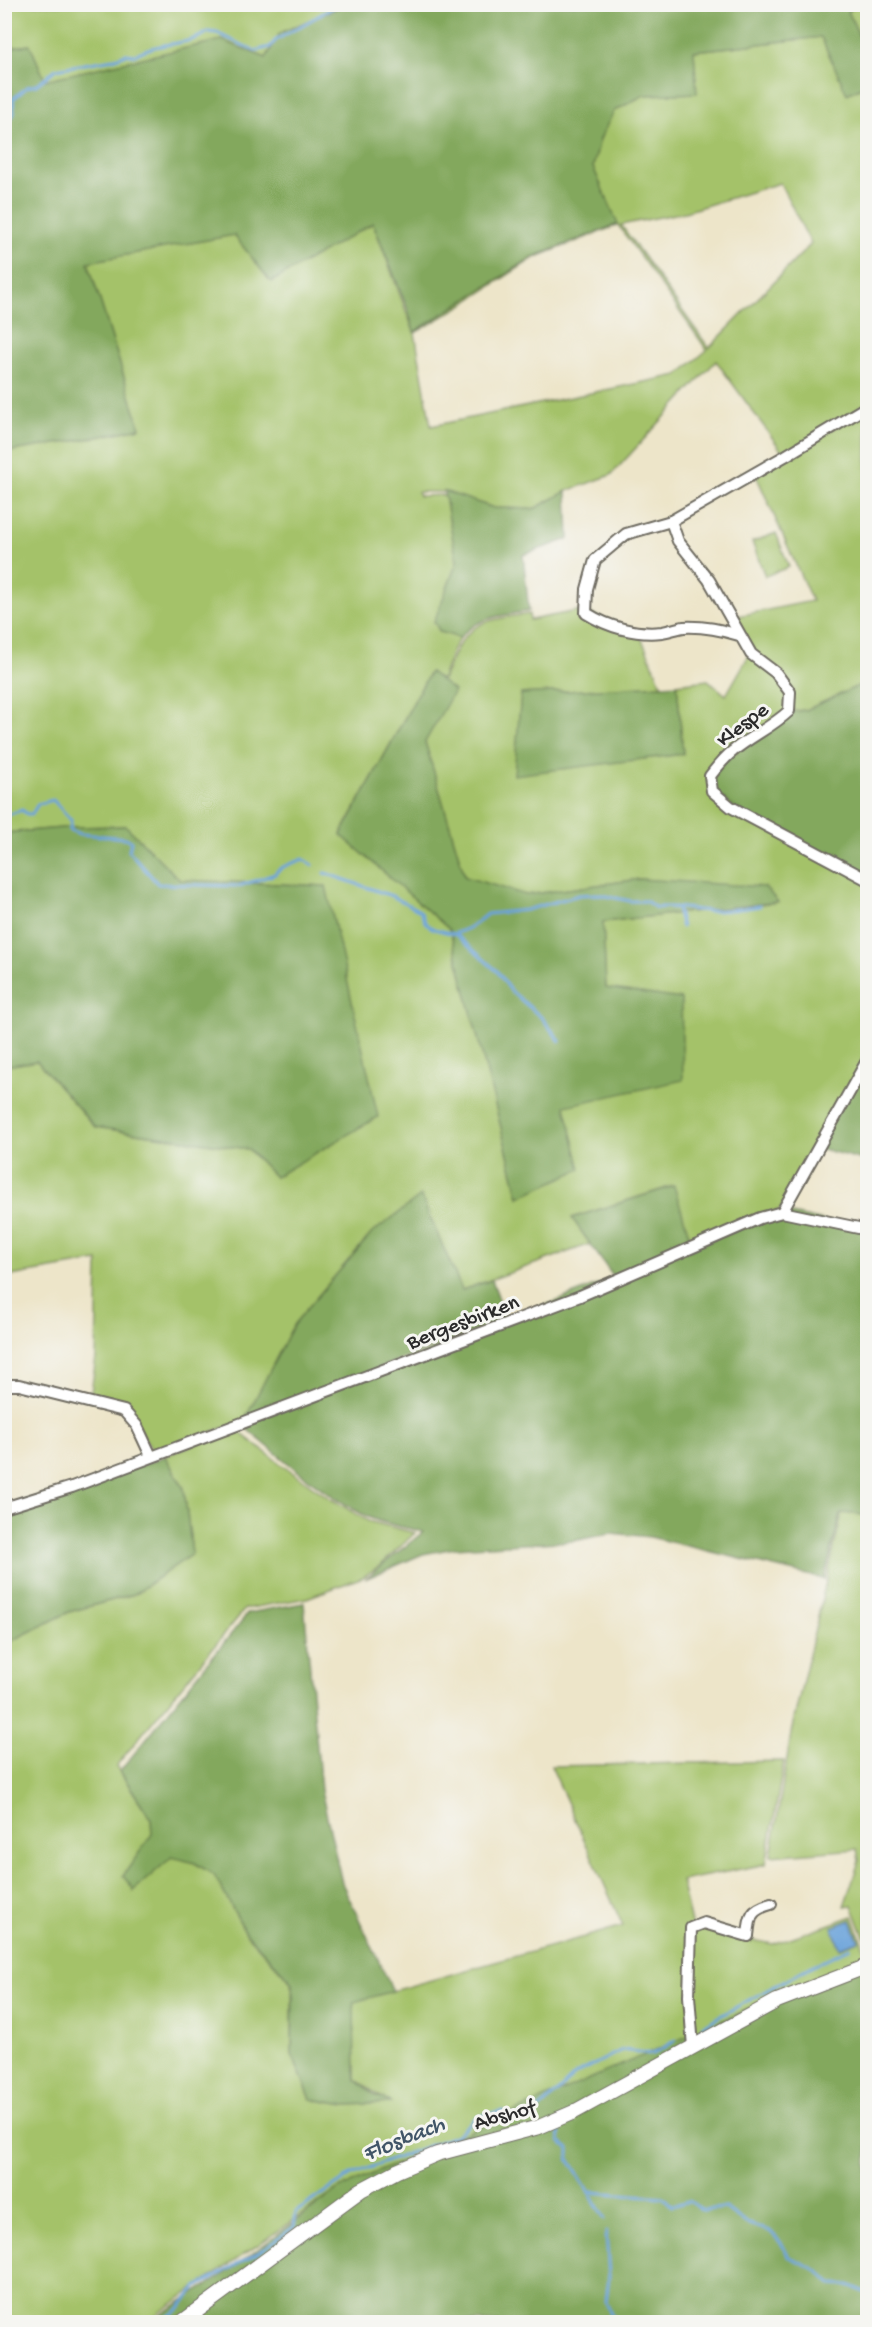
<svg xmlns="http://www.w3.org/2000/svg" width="872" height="2327" font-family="'Gochi Hand',sans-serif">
	<rect width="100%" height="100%" fill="#f6f6f2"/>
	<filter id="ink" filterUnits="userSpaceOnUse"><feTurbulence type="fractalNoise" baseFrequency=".0167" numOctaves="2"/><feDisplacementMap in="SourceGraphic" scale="12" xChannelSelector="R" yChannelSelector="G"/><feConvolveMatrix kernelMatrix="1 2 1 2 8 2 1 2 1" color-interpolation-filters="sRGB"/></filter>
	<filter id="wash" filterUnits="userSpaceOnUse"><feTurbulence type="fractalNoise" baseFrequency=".008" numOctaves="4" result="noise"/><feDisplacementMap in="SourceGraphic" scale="24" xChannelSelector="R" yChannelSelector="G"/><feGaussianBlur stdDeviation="1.35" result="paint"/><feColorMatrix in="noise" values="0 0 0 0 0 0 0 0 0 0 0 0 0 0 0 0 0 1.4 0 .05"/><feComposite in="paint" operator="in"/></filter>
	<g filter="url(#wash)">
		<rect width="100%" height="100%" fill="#ede5c9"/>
		<g fill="#a4c269" stroke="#68764a" stroke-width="1.5" fill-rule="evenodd">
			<polygon points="4,5 344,5 280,33 266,58 222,40 45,80 30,45 5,48"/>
			<polygon points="858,5 867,5 867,54 848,11"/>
			<path d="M821,37l26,57 20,-10v319l-83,51 -68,-93 -105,114 -44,16 -33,18 -39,-1 -51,-16h-26l1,4 26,-1 12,67 -22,60 5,10 20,6 -7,11 -11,29 -2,2 -10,-8 -89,162 109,96 69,267 45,-91 42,-118 -3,-66 174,-20 -137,-23 -114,16 -61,-18 -40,-135 28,-51 -12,-10c7,-9 9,-21 15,-31 17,-31 40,-32 73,-36l1,6 52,-10 57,23 23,52 -141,9 -6,80 168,-20 -6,-70 31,-4 18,15 23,-40 26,19 14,19 -2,17 81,172 -1,173 -87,155 -89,31 -18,-55 -101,32 18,26 -128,46 -41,-93 -49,36 -78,91 -50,97 -91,31 -25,-43 -38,-10 6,-42 2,-96 -93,16v-211l32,-5 58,66 153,22 27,28 51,-291 -147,-6 -53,-54 -52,1 -69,6v-381l88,-14 47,-10 -52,-166 146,-27 37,47 102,-59 41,109 119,-75 85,-33 -25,-57 7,-28 14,-28 30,-16 52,-2 -2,-42zM780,183l31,61 -102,104 -88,-123 64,-13zM618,225l89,125 -29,25 -247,51 -16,-93 47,-28 72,-47z"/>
			<polygon points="867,409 867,682 806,710 790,711 792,692 752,653 732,617 812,601 756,475"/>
			<polygon points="776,533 789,567 765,576 752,542"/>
			<polygon points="234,1428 286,1468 331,1499 368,1521 415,1533 382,1564 363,1577 307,1598 245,1609 116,1766 151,1819 152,1834 134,1890 172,1856 195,1863 214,1875 247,1935 292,1983 292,2055 311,2099 345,2105 390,2103 355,2079 353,2002 623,1926 551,1766 784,1761 766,1864 681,1881 692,1927 690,2036 339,2189 146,2322 5,2322 5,1644 69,1612 135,1594 192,1554 184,1488 165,1456"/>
			<polygon points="842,1513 867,1515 867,1944 852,1905 844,1906 859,1861 857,1849 771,1856 792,1728"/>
			<polygon points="853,1916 867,1957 694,2034 691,1933 704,1925 747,1939 773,1944"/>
		</g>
		<g fill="#83a85d" stroke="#576a44" stroke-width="1.5">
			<polygon points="344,5 858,5 848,11 867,54 867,84 847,94 821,37 694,51 697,93 644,95 614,111 600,139 593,167 618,224 533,257 414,332 408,310 373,223 271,282 234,235 88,262 140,428 93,438 5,452 4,101 10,90 5,93 5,48 30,45 45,80 222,40 266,58 280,33"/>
			<path d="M444,491l50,17 40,1 33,-18 2,48 -46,16 6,56c-28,5 -51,5 -69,27l-20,-6 -6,-10 23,-60z"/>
			<polygon points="430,672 454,691 425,742 465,877 526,895 640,879 765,887 778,902 603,922 606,988 681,999 683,1080 565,1106 581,1169 519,1197 450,930 341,835"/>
			<polygon points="867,682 867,879 732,806 714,790 713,777 723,763 790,712 806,710"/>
			<polygon points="677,684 683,754 514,775 521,694"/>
			<polygon points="126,826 180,880 326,886 378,1117 275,1177 248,1149 95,1127 37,1061 5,1066 5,833 74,827"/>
			<polygon points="867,1061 867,1161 818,1148"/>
			<polygon points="674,1186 691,1241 614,1278 572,1218"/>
			<polygon points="421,1196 462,1290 492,1280 506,1318 244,1421 294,1324 372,1233"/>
			<path d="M782,1212l85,18v285l-26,-2 -17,66 -174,-42 -39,-4 -37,8 -119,7 -32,6 -58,25 58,-47c-18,-5 -40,-8 -57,-16 -42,-21 -88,-61 -124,-91z"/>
			<polygon points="165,1456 184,1489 192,1554 134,1594 69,1612 5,1644 5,1515 76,1491"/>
			<polygon points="304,1603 321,1790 342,1883 393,1991 354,2002 355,2079 375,2095 392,2103 345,2105 311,2099 292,2055 293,1983 247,1934 214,1875 195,1863 172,1857 134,1890 123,1876 152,1834 151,1819 120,1771 248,1613"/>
			<polygon points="867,1957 867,2322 150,2322 226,2273 339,2189"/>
		</g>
		<polygon fill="#6ba3da" stroke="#4b6782" stroke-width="1.5" points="851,1920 859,1941 840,1948 832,1927"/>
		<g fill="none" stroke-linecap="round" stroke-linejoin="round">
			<g stroke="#6ba3da" stroke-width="3">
				<path d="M4,126l10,-13 -1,-14 14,-12 9,-2 20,-16 57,-10 13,-5 9,1c22,-14 52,-8 73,-23l9,1 38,18 15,-4 6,-7 63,-36"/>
				<path d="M4,816l18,-6 5,4h5l6,-10 15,-4 18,20 -1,10 10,4 46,4 5,3 -2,10 29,33 81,2 36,-12c4,-8 20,-11 28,-15l10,6"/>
				<path d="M325,873l67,23 28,15 6,13 8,5 20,5 17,-7 16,-13 39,-4 53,-15 18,-1 33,7h16l10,7c14,-4 40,3 57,3 15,0 31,-3 47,-5"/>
				<polyline points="677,908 682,927"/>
				<polyline points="455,934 497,971 511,991 542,1018 560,1041"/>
				<polyline points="702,2026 811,1966 850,1948"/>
				<polyline points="559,2128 560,2142 569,2149 569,2159 605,2219"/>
				<polyline points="589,2192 663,2197 672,2206 688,2201 703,2210 725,2208 746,2223 770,2231 782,2244 788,2256 815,2269 832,2284 848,2285 868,2293"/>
				<polyline points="606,2232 609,2276 606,2302 613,2318 612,2322"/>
				<polyline points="161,2322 179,2309 197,2287 261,2251 294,2227 296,2212 351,2175 455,2136 478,2116 502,2111 523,2121 545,2104 576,2074 622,2050 653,2054 676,2040"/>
			</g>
		</g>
	</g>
	<g filter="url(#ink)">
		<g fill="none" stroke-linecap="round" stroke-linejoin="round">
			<defs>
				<g id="street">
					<path d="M868,406l-83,50 -114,65 7,20 31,39 42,74 25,19 14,19 -1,19c-17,16 -38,25 -56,40 -9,7 -16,16 -23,25l2,15 19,16 137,73"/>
					<path d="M671,521l-45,13 -31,26 -8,29 -1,24c22,14 50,22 76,19 7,-1 15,-4 22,-5 19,-1 38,3 55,8"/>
					<polyline points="782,1212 868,1059"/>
					<polyline points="4,1385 19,1385 124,1411 137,1426 151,1456"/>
					<polyline points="4,1508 72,1487 580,1296 760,1218 782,1212 868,1230"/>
					<path d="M693,2047l-4,-51 2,-68 13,-5 44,13c2,-20 2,-26 23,-32"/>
				</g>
				<polyline id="secondary" points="182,2322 361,2190 397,2171 437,2154 539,2127 574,2112 777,2001 868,1966"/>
			</defs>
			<use href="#street" stroke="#6f6c62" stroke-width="14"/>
			<use href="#secondary" stroke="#6f6c62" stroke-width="16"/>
			<use href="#street" stroke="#fff" stroke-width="10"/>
			<use href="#secondary" stroke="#fff" stroke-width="14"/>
		</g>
	</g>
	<g text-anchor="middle" stroke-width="6" stroke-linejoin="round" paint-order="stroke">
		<g font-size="22" fill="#2b2b2b" stroke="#f6f6f2">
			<text transform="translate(741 723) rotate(-37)" y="8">Klespe</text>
			<text transform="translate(462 1320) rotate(-21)" y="8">Bergesbirken</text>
			<text transform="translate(504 2113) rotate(-16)" y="8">Abshof</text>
		</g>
		<g font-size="24" font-style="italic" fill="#415568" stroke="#f6f6f2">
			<text transform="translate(403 2137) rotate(-22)" y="8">Flosbach</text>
		</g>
	</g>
	<rect width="872" height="2327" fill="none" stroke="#f6f6f2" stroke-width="24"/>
</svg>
